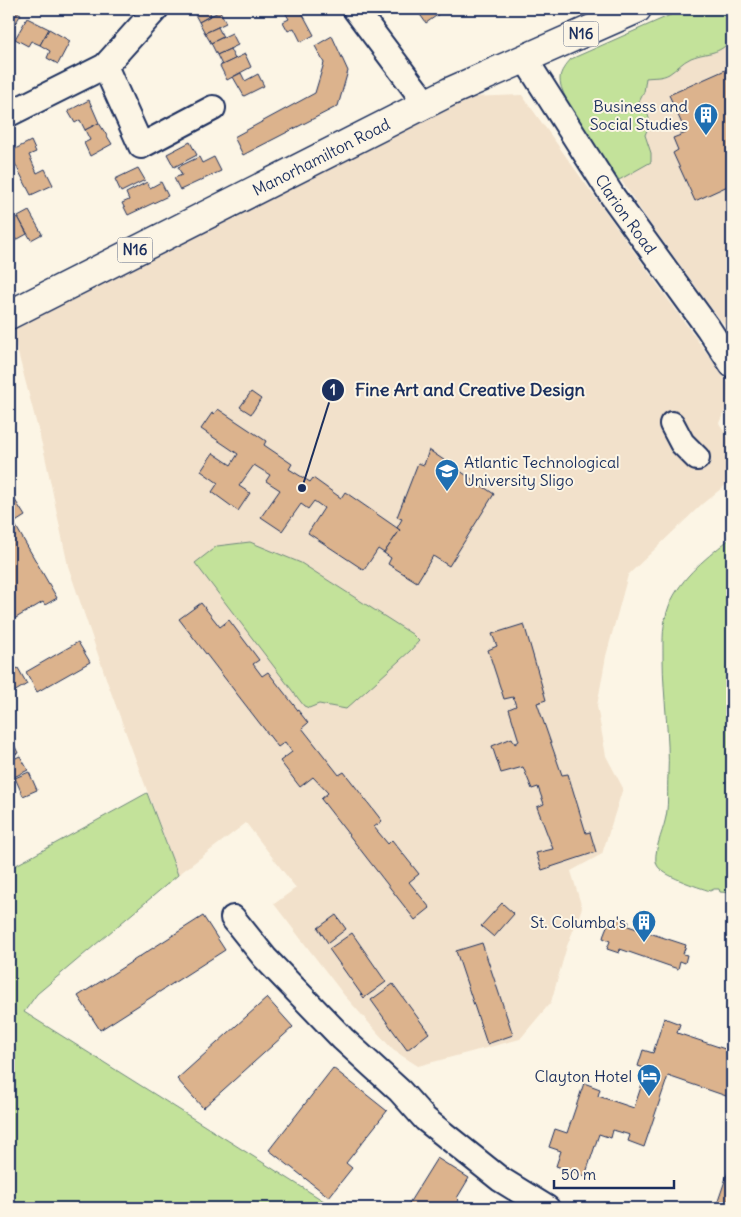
<svg xmlns="http://www.w3.org/2000/svg" width="741" height="1217" font-family="Delius,sans-serif">
	<rect width="100%" height="100%" fill="#fcf5e5"/>
	<filter id="ink" filterUnits="userSpaceOnUse"><feTurbulence type="fractalNoise" baseFrequency=".02" numOctaves="2"/><feDisplacementMap in="SourceGraphic" scale="10" xChannelSelector="R" yChannelSelector="G"/><feConvolveMatrix kernelMatrix="1 2 1 2 8 2 1 2 1" color-interpolation-filters="sRGB"/></filter>
	<g filter="url(#ink)">
		<g fill="#f2e1cb">
			<polygon points="684,9 732,9 732,334 712,309 644,215 613,168 561,76 563,69 571,59"/>
			<polygon points="522,95 728,383 727,406 719,423 732,444 732,480 702,504 628,575 606,656 597,706 606,756 623,788 602,854 571,871 582,908 567,946 551,1002 520,1039 418,1066 393,1050 344,995 274,904 296,888 246,823 178,875 108,684 68,566 45,456 12,330 97,282 470,97"/>
		</g>
		<g fill="#c3e29a" stroke="#6f887c">
			<path d="M684,9h48v30c-14,17 -23,12 -41,19 -9,4 -14,11 -22,16 -7,4 -15,3 -23,4l-2,14 -5,10c11,13 13,17 6,33l6,18v9l-32,18c-12,-18 -61,-83 -59,-101 0,-8 6,-14 11,-20z"/>
			<path d="M732,537v356l-12,-1 -1,-3h-5l-4,2c-12,-4 -48,-15 -53,-26 -5,-10 6,-34 8,-44 4,-14 2,-31 3,-46 2,-38 -5,-78 -5,-117 0,-20 -1,-33 6,-52 12,-30 40,-50 63,-69z"/>
			<polygon points="250,542 301,563 412,634 419,641 410,651 346,709 319,704 309,708 304,706 195,563 217,546"/>
			<polygon points="147,793 178,875 37,994 24,1012 335,1208 9,1208 9,869"/>
		</g>
		<g fill="#dcb38d" stroke="#1b2f5e">
			<polygon points="9,9 21,14 11,31 9,30"/>
			<polygon points="192,9 208,9 211,15 199,22"/>
			<polygon points="283,9 300,9 314,35 301,42 294,28 288,31 283,22 289,19"/>
			<polygon points="416,9 435,9 439,14 426,23"/>
			<polygon points="220,11 226,23 205,33 199,22"/>
			<polygon points="27,18 49,29 40,45 31,41 28,46 15,39"/>
			<polygon points="218,27 223,37 211,43 205,33"/>
			<polygon points="49,29 70,41 58,64 47,58 50,51 40,45"/>
			<polygon points="232,33 238,45 217,55 211,43"/>
			<polygon points="332,36 348,71 338,106 243,155 234,137 315,93 324,63 315,46"/>
			<polygon points="230,49 235,59 222,65 217,55"/>
			<polygon points="245,54 251,67 227,80 220,66"/>
			<polygon points="732,67 732,184 695,201 673,153 678,150 673,138 686,133 669,95"/>
			<polygon points="241,73 245,81 258,74 264,86 244,96 233,77"/>
			<polygon points="89,100 99,123 85,130 80,120 75,123 68,111"/>
			<polygon points="99,123 112,144 90,156 84,143 90,140 85,130"/>
			<polygon points="31,141 36,152 29,155 37,173 45,169 53,185 31,195 9,152"/>
			<polygon points="190,142 197,155 174,167 167,154"/>
			<polygon points="199,157 202,163 214,157 221,171 180,190 174,178 182,175 178,167"/>
			<polygon points="138,168 145,180 121,192 115,179"/>
			<polygon points="147,182 150,188 161,182 168,196 128,215 122,203 129,200 126,193"/>
			<polygon points="29,211 42,234 31,240 18,217"/>
			<polygon points="18,217 27,234 9,244 9,222"/>
			<polygon points="251,392 261,399 251,414 240,407"/>
			<polygon points="218,409 266,441 264,445 292,464 289,469 310,482 313,478 341,498 345,492 400,530 384,553 378,549 364,570 308,533 324,508 314,501 308,509 301,504 282,531 261,517 280,490 266,481 270,475 254,465 239,486 250,493 238,511 212,492 218,483 201,471 213,453 231,465 238,454 201,429 212,413 214,414"/>
			<polygon points="429,450 494,494 449,566 433,556 417,582 388,564 391,558 384,553 400,530 397,528 402,519 397,517 418,463 424,465"/>
			<polygon points="13,497 25,516 14,523 57,598 45,605 43,602 9,622 9,500"/>
			<polygon points="201,603 220,627 229,620 259,660 253,664 262,676 268,672 308,723 302,728 339,775 344,772 382,821 374,827 388,844 392,840 419,874 409,882 430,908 415,920 321,799 328,793 313,777 300,787 280,761 292,752 285,742 278,747 179,619"/>
			<polygon points="524,624 546,700 537,703 562,775 568,774 586,833 590,832 596,852 542,870 536,853 553,849 537,807 544,804 538,787 532,789 523,767 501,773 492,746 512,738 515,744 519,741 509,709 516,706 513,697 504,699 488,650 497,646 492,634"/>
			<polygon points="78,642 90,662 37,692 26,672"/>
			<polygon points="18,668 27,684 9,695 9,673"/>
			<polygon points="9,734 18,753 9,757"/>
			<polygon points="20,756 28,770 14,777 9,766 9,761"/>
			<polygon points="29,772 37,790 23,796 15,778"/>
			<polygon points="502,903 514,914 494,937 481,926"/>
			<polygon points="336,915 346,929 328,943 318,928"/>
			<polygon points="203,916 225,950 100,1030 78,996"/>
			<polygon points="618,918 629,922 628,926 686,945 683,954 687,955 685,963 680,961 678,969 620,949 619,953 607,949 610,941 603,938 605,931 608,924 615,926"/>
			<polygon points="352,933 386,982 364,998 329,949"/>
			<polygon points="482,943 513,1035 487,1044 456,951"/>
			<polygon points="393,984 429,1033 407,1050 371,1000"/>
			<polygon points="267,998 293,1027 203,1108 177,1079"/>
			<polygon points="664,1018 680,1024 677,1033 728,1050 732,1040 732,1098 668,1076 644,1147 628,1141 630,1135 613,1130 611,1138 599,1134 585,1176 556,1166 561,1151 549,1147 555,1129 567,1133 584,1083 600,1089 598,1096 634,1108 647,1069 638,1066 643,1050 653,1053"/>
			<polygon points="333,1068 387,1111 346,1163 352,1168 329,1197 269,1150"/>
			<polygon points="437,1158 469,1178 457,1198 459,1200 453,1208 406,1208"/>
			<polygon points="732,1160 732,1208 720,1208 716,1207"/>
		</g>
		<g fill="none" stroke-linecap="round" stroke-linejoin="round">
			<defs>
				<g id="minor">
					<polyline points="355,9 418,93 424,104"/>
					<path id="s1" d="M525,59l88,138 95,131 24,37"/>
					<polyline points="105,66 141,146 213,108"/>
					<polyline points="9,114 105,66 156,9"/>
					<polyline points="672,424 682,443 697,458"/>
					<polyline points="233,918 265,958 343,1039 400,1091 425,1119 500,1179 547,1208"/>
				</g>
				<g id="highway">
					<path id="s2" d="M9,315l440,-223 188,-83"/>
				</g>
			</defs>
			<use href="#minor" stroke="#1b2f5e" stroke-width="28"/>
			<use href="#highway" stroke="#1b2f5e" stroke-width="31"/>
			<use href="#minor" stroke="#fcf5e5" stroke-width="24"/>
			<use href="#highway" stroke="#fcf5e5" stroke-width="28"/>
		</g>
	</g>
	<defs>
		<symbol id="building-pin" viewBox="-11 -11 22 30"><path d="M0 17L-7.5 6A9.5 9.5 0 1 1 7.5 6Z" fill="#1f6fb2" stroke="#fcf5e5"/><path d="M-4-6H4V6H1V3H-1V6H-4ZM-2.5-4.3h1.7v1.8h-1.7ZM.8-4.3h1.7v1.8H.8ZM-2.5-1h1.7V.8h-1.7ZM.8-1h1.7V.8H.8Z" fill="#fff"/></symbol>
		<symbol id="university-pin" viewBox="-11 -11 22 30"><path d="M0 17L-7.5 6A9.5 9.5 0 1 1 7.5 6Z" fill="#1f6fb2" stroke="#fcf5e5"/><path d="M0-5L7-2L0 1L-7-2ZM-4 1L0 2.5L4 1V4Q0 6-4 4Z" fill="#fff"/></symbol>
		<symbol id="hotel-pin" viewBox="-11 -11 22 30"><path d="M0 17L-7.5 6A9.5 9.5 0 1 1 7.5 6Z" fill="#1f6fb2" stroke="#fcf5e5"/><path d="M-6-4.5h1.5V1H6V5H4.5V3h-9V5H-6ZM-4 0a1.8 1.8 0 1 1 3.6 0ZM.5 0V-2.5h3Q6-2.5 6 0Z" fill="#fff"/></symbol>
	</defs>
	<g fill-rule="evenodd">
		<use href="#building-pin" x="692" y="101" width="28" height="38"/>
		<use href="#university-pin" x="433" y="457" width="28" height="38"/>
		<use href="#building-pin" x="630" y="908" width="28" height="38"/>
		<use href="#hotel-pin" x="635" y="1062" width="28" height="38"/>
	</g>
	<g text-anchor="middle" stroke-width="4" stroke-linejoin="round" paint-order="stroke">
		<g fill="#fcf5e5" stroke="#5e6a86" stroke-width="1">
			<rect x="563.5" y="21.5" width="35" height="25" rx="4"/>
			<rect x="117.5" y="237.5" width="35" height="25" rx="4"/>
		</g>
		<g font-size="15" font-weight="bold" fill="#1b2f5e">
			<text x="581" y="39">N16</text>
			<text x="135" y="255">N16</text>
		</g>
		<g font-size="16" fill="#1b2f5e" stroke="#fcf5e5" text-anchor="end">
			<text x="688" y="112">Business and<tspan x="688" dy="18">Social Studies</tspan></text>
			<text x="464" y="468" text-anchor="start">Atlantic Technological<tspan x="464" dy="18">University Sligo</tspan></text>
			<text x="626" y="928">St. Columba's</text>
			<text x="632" y="1082">Clayton Hotel</text>
		</g>
		<g font-size="16" fill="#1b2f5e" stroke="#fcf5e5">
			<text dy="6" stroke="none"><textPath href="#s2" startOffset="350">Manorhamilton Road</textPath></text>
			<text dy="6" stroke="none"><textPath href="#s1" startOffset="185">Clarion Road</textPath></text>
		</g>
	</g>
	<path fill="none" stroke="#1b2f5e" stroke-width="2" d="M302 488L333 390"/>
	<g fill="#1b2f5e" stroke="#fcf5e5" stroke-width="2">
		<circle cx="302" cy="488" r="5"/>
		<circle cx="333" cy="390" r="12"/>
	</g>
	<g font-size="15" text-anchor="middle" font-weight="bold" fill="#fff">
		<text x="333" y="395">1</text>
	</g>
	<g font-size="18" text-anchor="middle" font-weight="bold" fill="#1b2f5e" stroke="#fcf5e5" stroke-width="4" stroke-linejoin="round" paint-order="stroke">
		<text x="470" y="396">Fine Art and Creative Design</text>
	</g>
	<rect width="741" height="1217" fill="none" stroke="#fcf5e5" stroke-width="30"/>
	<rect x="15" y="15" width="711" height="1187" fill="none" stroke="#1b2f5e" stroke-width="2" filter="url(#ink)"/>
	<path d="M554 1180v8h120v-8" fill="none" stroke="#1b2f5e" stroke-width="2.5"/>
	<text x="561" y="1180" font-size="15" fill="#1b2f5e" stroke="#fcf5e5" stroke-width="4" paint-order="stroke">50 m</text>
</svg>
